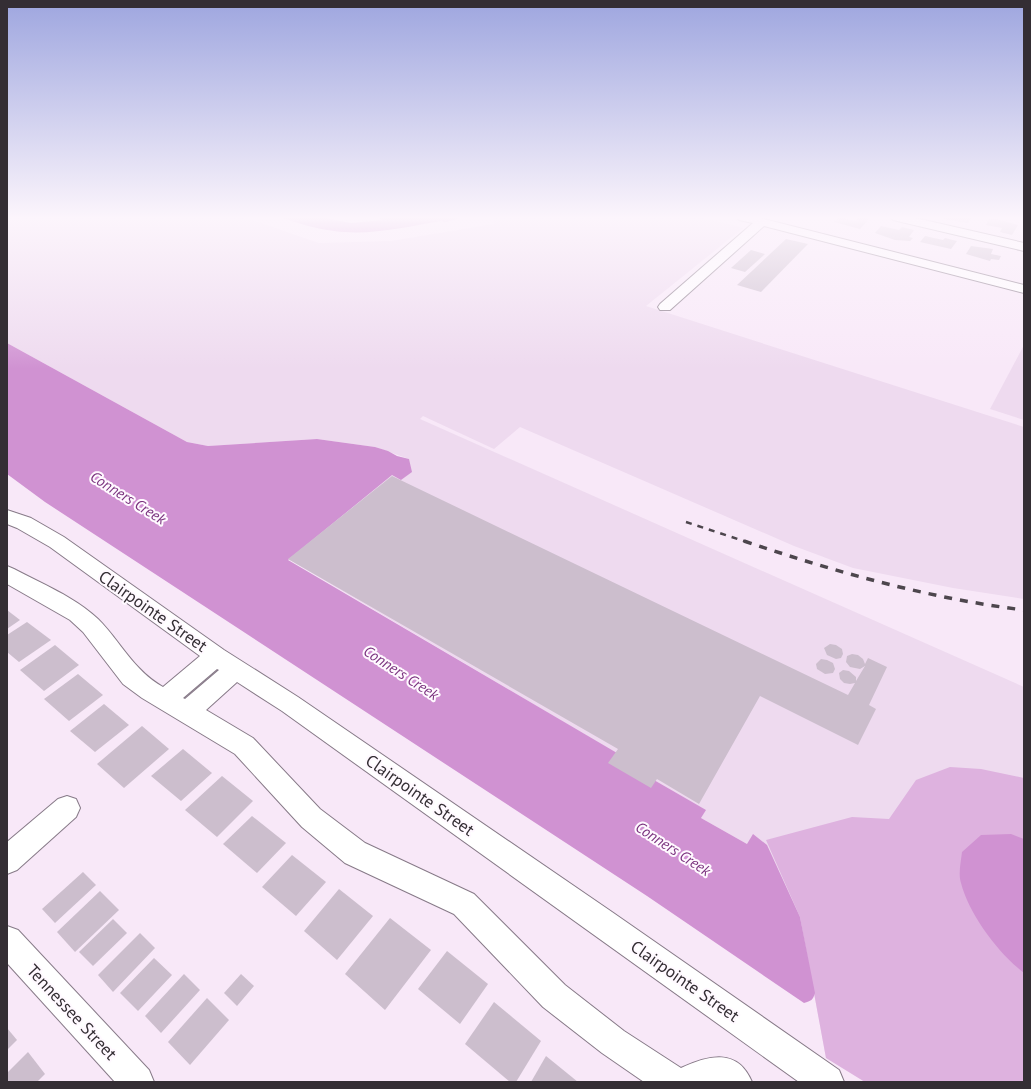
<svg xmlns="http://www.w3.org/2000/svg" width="1031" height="1089" font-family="'PT Sans',sans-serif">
	<rect width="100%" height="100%" fill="#f8e8f8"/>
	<g fill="#eedaef">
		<polygon points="7,217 243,217 319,243 391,241 494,224 492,217 700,217 743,228 646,306 1024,427 1024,599 953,588 853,568 794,546 520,427 494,449 423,416 420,419 1024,687 1024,1082 865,1082 826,1058 800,917 747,844 701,818 705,810 654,780 616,753 288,559 409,459 375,447 317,439 208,446 187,442 7,343"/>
		<polygon points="1024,345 1024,420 990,409"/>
	</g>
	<polygon fill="#deb2df" points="950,767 981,769 1024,778 1024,1082 865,1082 826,1058 800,917 766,840 852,817 889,819 916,780"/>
	<g fill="#d092d2">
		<path d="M280,217h39l32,6 32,-3 -6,-3h87l-18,5 -5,-1c-35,6 -72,15 -107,10 -18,-2 -37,-8 -54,-14z"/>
		<path d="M7,343l180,99 21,4 109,-7 58,8 13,4 9,5 12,3 3,13 -11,8 -9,-5 -104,85 329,193 37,27 52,30 -5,8 46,26 6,-10 14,11 33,72 15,76c-2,7 -4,8 -11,10l-157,-107 -602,-394 -38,-28z"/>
		<path d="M1011,834l13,5v134c-26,-20 -55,-59 -63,-90 -3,-9 0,-22 1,-31l19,-17z"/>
	</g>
	<g fill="#ccbecd">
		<polygon points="839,217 855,221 859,217 869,219 860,229 834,222"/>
		<polygon points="943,217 966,217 971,218 968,223 943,219"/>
		<polygon points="989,219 996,219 1018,225 1012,235 1000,232 1002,228 986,225"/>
		<polygon points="881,226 899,230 902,227 914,230 909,237 913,238 910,241 895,240 875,233"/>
		<polygon points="925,236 943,240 945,238 957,241 951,249 920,242"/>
		<polygon points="786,239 808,244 761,292 737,285"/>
		<polygon points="971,246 993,249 991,254 1001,256 999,260 991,259 990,261 966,254"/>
		<polygon points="751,250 765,254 745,272 731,268"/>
		<polygon points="392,476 848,695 855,683 850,684 844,683 840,679 839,673 843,670 849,671 856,677 856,681 865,666 860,669 850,667 846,662 847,656 852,654 858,655 863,659 865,664 868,658 887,667 869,705 876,709 858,745 760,696 699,804 657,779 651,788 608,763 618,749 288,559"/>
		<polygon points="7,610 20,620 7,629"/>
		<polygon points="27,622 51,640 19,662 7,652 7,635"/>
		<polygon points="830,644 836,645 842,649 843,654 841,658 836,659 827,655 824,648"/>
		<polygon points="55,645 79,665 44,691 20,670"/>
		<polygon points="821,659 827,660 833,663 835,669 833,673 825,674 817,669 816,664"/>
		<polygon points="78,674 103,695 69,721 44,699"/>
		<polygon points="104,704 129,725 95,752 70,731"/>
		<polygon points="142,726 169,749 124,788 97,764"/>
		<polygon points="183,749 212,773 181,801 151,776"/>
		<polygon points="222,776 253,801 217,837 185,810"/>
		<polygon points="252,816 286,843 257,873 223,844"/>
		<polygon points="292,855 326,882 296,916 262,887"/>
		<polygon points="83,872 96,885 55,923 42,909"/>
		<polygon points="339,889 373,916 337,960 304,931"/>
		<polygon points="100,891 119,910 75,952 57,932"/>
		<polygon points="390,918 431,950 385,1010 345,974"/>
		<polygon points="113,919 127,933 93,966 79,952"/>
		<polygon points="140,933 155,948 113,992 98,975"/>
		<polygon points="447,951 488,984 460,1024 418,989"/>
		<polygon points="154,958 172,975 138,1011 120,993"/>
		<polygon points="184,974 200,990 161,1033 145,1016"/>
		<polygon points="241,974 254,986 237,1006 224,993"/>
		<polygon points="207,998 229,1020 190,1065 168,1042"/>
		<polygon points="494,1002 541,1041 516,1082 510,1082 465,1044"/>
		<polygon points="7,1028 17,1040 7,1050"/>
		<polygon points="28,1052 45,1074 37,1082 7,1082 7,1073"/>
		<polygon points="546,1056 578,1082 531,1082"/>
	</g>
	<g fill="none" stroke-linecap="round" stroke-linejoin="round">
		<defs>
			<g id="minor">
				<polygon points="737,217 756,217 1024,285 1024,293 764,226 670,310 660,310 658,307 660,304 753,223 739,220"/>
				<polygon points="891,217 911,217 1024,243 1024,251 893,220"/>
				<path d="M7,510l24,8 33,19 160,113 74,47 314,215 227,158 5,12h-45l-517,-371 -45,-29 -31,28 47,28 67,71 45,34 109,51 91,91 59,46 57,37c28,-13 57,-20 71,14h-108l-42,-29 -59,-46 -89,-93 -109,-51 -43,-36 -67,-73 -93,-56 -19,-14 -40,-52 -13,-12 -63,-36v-18l7,3c28,15 61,28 84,50 23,23 35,51 65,68l37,-31 -150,-109 -33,-19 -10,-4zM217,669l2,1 -34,29 -2,-1z"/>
				<polygon points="67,796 76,799 80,808 76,817 17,870 7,874 7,842 58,799"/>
				<polygon points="7,926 18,930 149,1070 154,1082 115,1082 7,963"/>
			</g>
		</defs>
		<use href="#minor" stroke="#877a88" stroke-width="2"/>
		<use href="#minor" fill="#fff" fill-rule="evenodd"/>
		<polyline stroke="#4d464d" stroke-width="2.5" stroke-dasharray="6 6" stroke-linecap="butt" points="686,522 747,542"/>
		<path stroke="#4d464d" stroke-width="3.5" stroke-dasharray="8 8" stroke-linecap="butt" d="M744,541c92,31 183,57 280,69"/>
	</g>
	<linearGradient id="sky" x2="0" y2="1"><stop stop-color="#9ea6df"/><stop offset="0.59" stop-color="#fcf5fc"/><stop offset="1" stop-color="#fcf5fc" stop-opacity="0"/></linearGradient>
	<rect width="1031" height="369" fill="url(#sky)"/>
	<g text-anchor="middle" stroke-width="4" stroke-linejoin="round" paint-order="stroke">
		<g font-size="15" font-style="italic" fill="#7b337f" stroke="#fff9ff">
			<text transform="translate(128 498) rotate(32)" y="5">Conners Creek</text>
			<text transform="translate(401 673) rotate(33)" y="5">Conners Creek</text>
			<text transform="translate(673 849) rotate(33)" y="5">Conners Creek</text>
		</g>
		<g font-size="17" fill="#342e34" stroke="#fff9ff">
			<text transform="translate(153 611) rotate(35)" y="6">Clairpointe Street</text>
			<text transform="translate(420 795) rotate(35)" y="6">Clairpointe Street</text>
			<text transform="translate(685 981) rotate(35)" y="6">Clairpointe Street</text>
			<text transform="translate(72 1012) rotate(47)" y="6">Tennessee Street</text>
		</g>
	</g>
	<rect width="1031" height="1089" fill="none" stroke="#342e34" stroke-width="16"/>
</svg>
